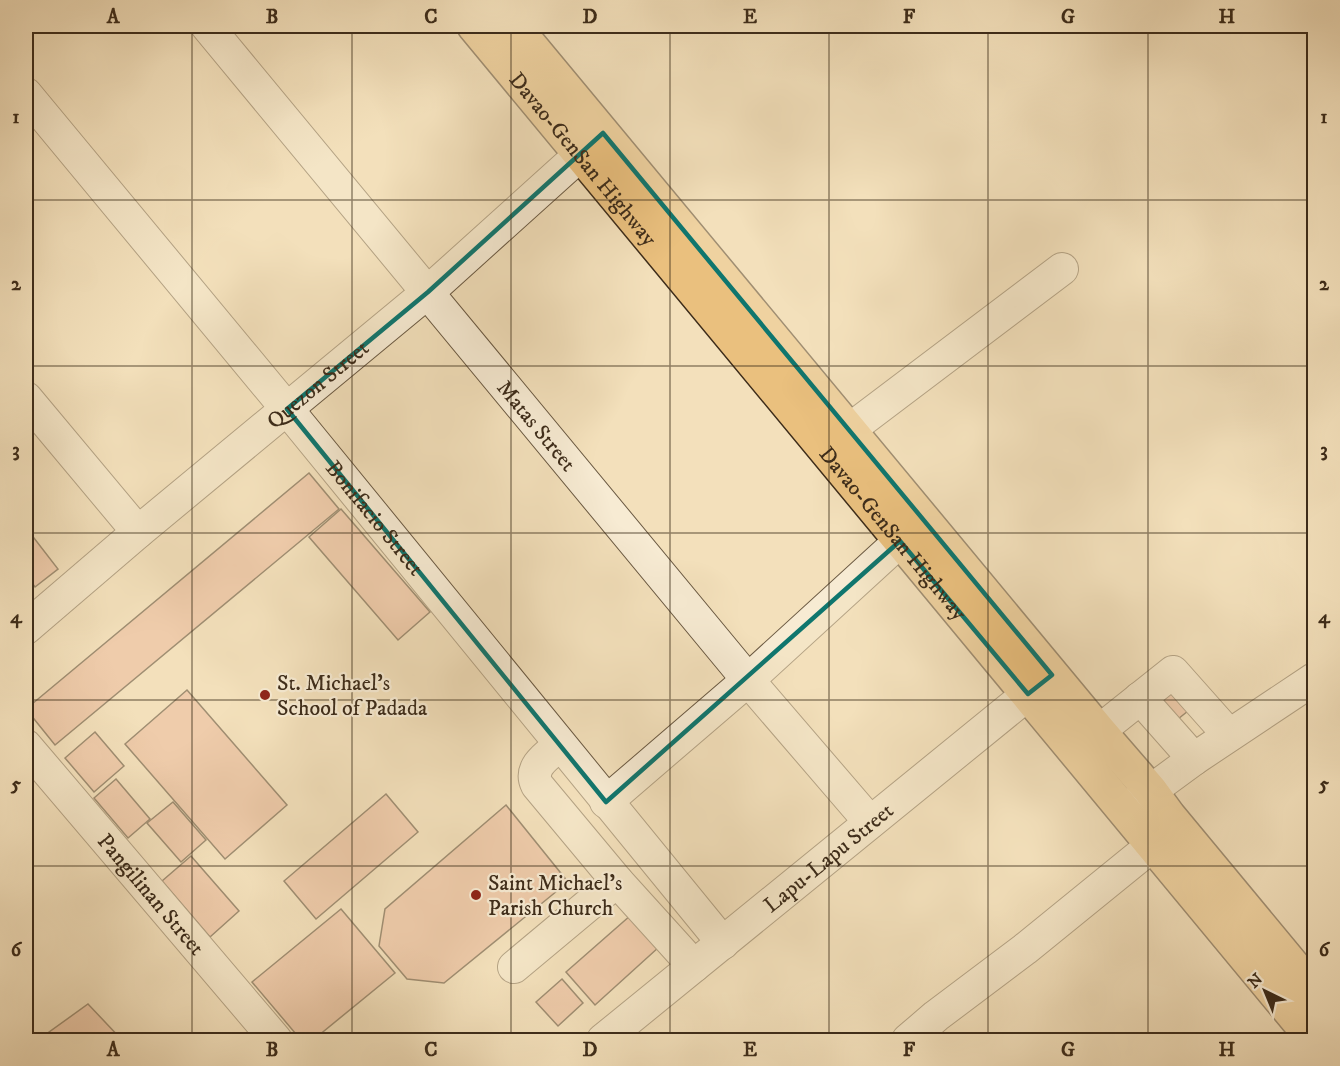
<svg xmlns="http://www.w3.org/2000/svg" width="1340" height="1066" font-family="'IM FELL DW Pica',serif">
	<rect width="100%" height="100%" fill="#f3e0bb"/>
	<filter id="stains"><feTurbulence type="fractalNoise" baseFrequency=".00333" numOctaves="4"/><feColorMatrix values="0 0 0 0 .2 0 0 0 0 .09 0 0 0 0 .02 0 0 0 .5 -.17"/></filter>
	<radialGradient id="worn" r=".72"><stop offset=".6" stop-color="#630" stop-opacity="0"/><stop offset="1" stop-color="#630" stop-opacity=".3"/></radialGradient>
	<g fill="#eab497" stroke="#3d2c1a" stroke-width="1.5">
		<polygon points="309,473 339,509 55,745 26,709"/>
		<polygon points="341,509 430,612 398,640 309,537"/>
		<polygon points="27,529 58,569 35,587 26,575 26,531"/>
		<polygon points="1174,684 1193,707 1178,719 1159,696"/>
		<polygon points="187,690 287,805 225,859 125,744"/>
		<polygon points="95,732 124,766 94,792 65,758"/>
		<polygon points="116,779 150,819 128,838 94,798"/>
		<polygon points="386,794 418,832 316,919 284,881"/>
		<polygon points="173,802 206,840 181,862 147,823"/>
		<polygon points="506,805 568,882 444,983 407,979 379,946 385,909"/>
		<polygon points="191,856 239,911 210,937 162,881"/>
		<polygon points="341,909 395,973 313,1040 301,1040 252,982"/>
		<polygon points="631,915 659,947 595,1005 566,972"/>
		<polygon points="562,979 583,1003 558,1026 536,1002"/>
		<polygon points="88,1004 122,1040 38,1040"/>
	</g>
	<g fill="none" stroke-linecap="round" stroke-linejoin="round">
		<defs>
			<g id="minor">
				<path id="s1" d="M207,26l541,654 122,142"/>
				<path id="s2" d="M26,94l261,315 436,534"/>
				<polyline points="26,398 138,532"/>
				<polyline points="849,430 1062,269"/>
				<path id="s3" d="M26,628l112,-96 290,-240 173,-156"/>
				<polyline points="1140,698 1194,759"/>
				<polyline points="1099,731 1173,672 1229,735"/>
				<path d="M560,745c-12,10 -32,22 -23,40l80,96 77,85"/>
				<path id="s4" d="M26,746l250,294"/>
				<polyline points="606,802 748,680 900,541"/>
				<polyline points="1130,806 1194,759 1314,679"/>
				<polyline points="514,967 617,881"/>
				<path id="s5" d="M603,1040l446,-363"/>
				<polyline points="908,1040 936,1016 1025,949 1153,845"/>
			</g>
			<g id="highway">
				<path id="s6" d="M474,26l840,1014"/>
				<polyline points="514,26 1099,731 1150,790 1169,816 1314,991"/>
			</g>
		</defs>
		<use href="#minor" stroke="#6a5942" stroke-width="34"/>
		<use href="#highway" stroke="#3d2c1a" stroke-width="36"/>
		<use href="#minor" stroke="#f7ebd3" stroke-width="32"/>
		<use href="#highway" stroke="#eac07e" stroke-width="33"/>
	</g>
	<path d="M0 0H1340V1066H0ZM603,133l449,542 -24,19 -128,-153 -294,261 -319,-393 141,-117z" fill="#f3e0bb" fill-opacity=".55" fill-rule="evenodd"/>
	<path fill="none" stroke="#0f766e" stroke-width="4.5" stroke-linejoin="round" d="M603,133l449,542 -24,19 -128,-153 -294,261 -319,-393 141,-117z"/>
	<path fill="none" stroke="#3d2c1a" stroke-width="1.5" stroke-opacity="0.55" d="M192,26v1014M352,26v1014M511,26v1014M670,26v1014M829,26v1014M988,26v1014M1148,26v1014M26,200h1288M26,366h1288M26,533h1288M26,700h1288M26,866h1288"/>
	<g fill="#8f2418" stroke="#f7ebd3" stroke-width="2">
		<circle cx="265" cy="695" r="6"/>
		<circle cx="476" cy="895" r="6"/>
	</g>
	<g text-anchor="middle" stroke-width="4.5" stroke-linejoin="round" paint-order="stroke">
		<g font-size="22" fill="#3d2c1a" stroke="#f7ebd3">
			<text dy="8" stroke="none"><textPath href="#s6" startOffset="172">Davao-GenSan Highway</textPath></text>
			<text dy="8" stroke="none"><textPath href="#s3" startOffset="380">Quezon Street</textPath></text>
			<text dy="8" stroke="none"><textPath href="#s1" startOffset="518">Matas Street</textPath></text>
			<text dy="8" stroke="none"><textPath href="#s2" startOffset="549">Bonifacio Street</textPath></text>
			<text dy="8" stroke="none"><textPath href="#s6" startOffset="658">Davao-GenSan Highway</textPath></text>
			<text dy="8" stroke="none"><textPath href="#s5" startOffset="290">Lapu-Lapu Street</textPath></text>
			<text dy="8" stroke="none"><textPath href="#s4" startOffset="194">Pangilinan Street</textPath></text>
		</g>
		<g font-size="22" fill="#3d2c1a" stroke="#f7ebd3" text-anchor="start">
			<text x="277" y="690">St. Michael's<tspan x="277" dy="25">School of Padada</tspan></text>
			<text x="488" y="890">Saint Michael's<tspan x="488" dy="25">Parish Church</tspan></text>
		</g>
	</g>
	<rect width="1340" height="1066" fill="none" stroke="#f3e0bb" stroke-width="66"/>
	<g transform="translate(1265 991) rotate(317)" stroke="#f7ebd3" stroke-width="4.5" paint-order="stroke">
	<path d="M0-4.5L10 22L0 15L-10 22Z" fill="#3d2c1a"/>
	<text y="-9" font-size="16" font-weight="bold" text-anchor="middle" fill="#3d2c1a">N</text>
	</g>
	<rect x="33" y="33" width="1274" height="1000" fill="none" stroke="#3d2c1a" stroke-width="2"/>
	<g font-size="20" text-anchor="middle" font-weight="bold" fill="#3d2c1a">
		<text x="113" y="23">A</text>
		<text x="272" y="23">B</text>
		<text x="431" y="23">C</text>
		<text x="590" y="23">D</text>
		<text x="750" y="23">E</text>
		<text x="909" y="23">F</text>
		<text x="1068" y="23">G</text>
		<text x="1227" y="23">H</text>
		<text x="16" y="123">1</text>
		<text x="1324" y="123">1</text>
		<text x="16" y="290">2</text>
		<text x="1324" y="290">2</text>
		<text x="16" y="456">3</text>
		<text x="1324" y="456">3</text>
		<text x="16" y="623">4</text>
		<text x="1324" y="623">4</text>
		<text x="16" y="790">5</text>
		<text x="1324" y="790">5</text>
		<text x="16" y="956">6</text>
		<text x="1324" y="956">6</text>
		<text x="113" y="1056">A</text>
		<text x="272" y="1056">B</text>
		<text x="431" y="1056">C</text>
		<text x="590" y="1056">D</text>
		<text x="750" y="1056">E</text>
		<text x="909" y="1056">F</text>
		<text x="1068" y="1056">G</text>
		<text x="1227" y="1056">H</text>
	</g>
	<rect width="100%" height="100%" filter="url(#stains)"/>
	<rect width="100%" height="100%" fill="url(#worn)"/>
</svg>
